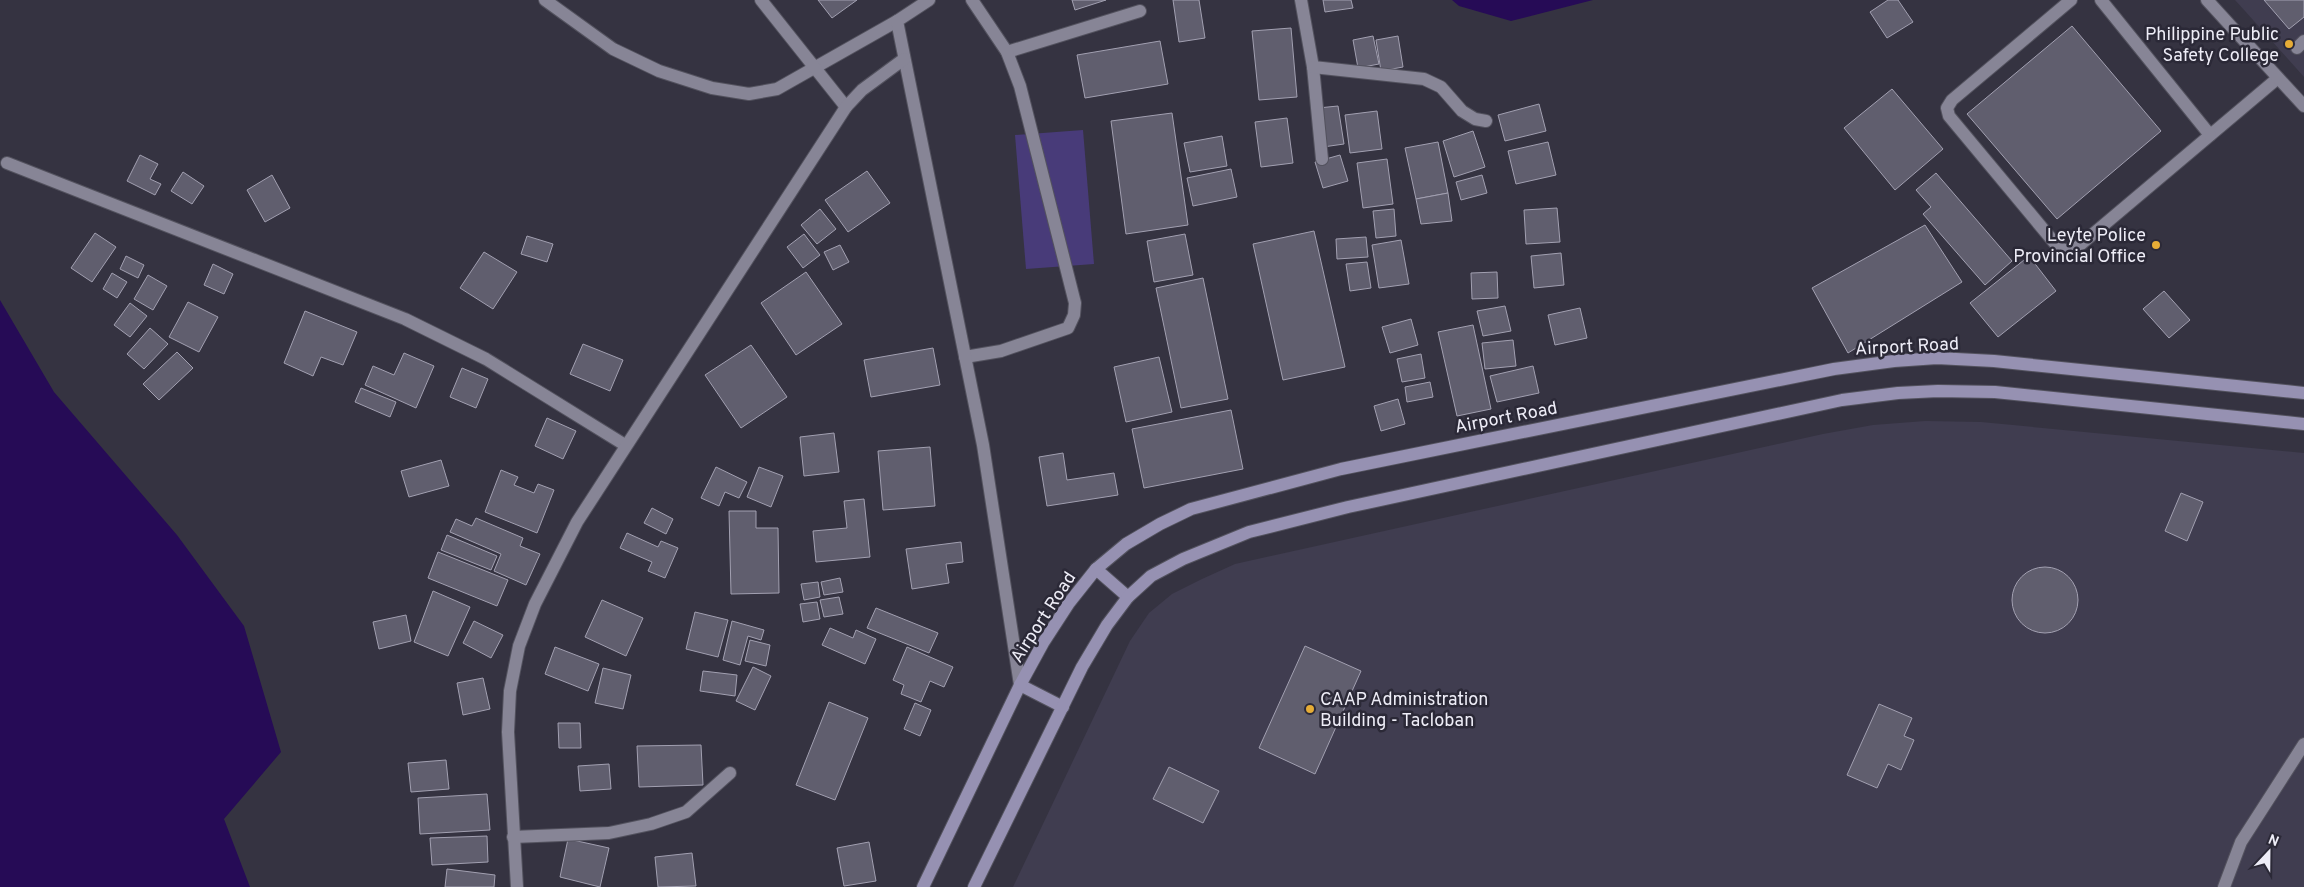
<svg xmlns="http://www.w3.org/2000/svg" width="2304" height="887" font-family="Overpass,sans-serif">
	<rect width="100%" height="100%" fill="#353341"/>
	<g fill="#403d50">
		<polygon points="2235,0 2304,0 2304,77 2245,11"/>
		<polygon points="1925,421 1981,422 2304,453 2304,887 1013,887 1130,641 1149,613 1172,594 1202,579 1235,564 1823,434 1873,425"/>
	</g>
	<polygon fill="#483b79" points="1083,130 1094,264 1026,269 1015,135"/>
	<g fill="#260b56">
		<polygon points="1452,0 1593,0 1511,21 1459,6"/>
		<polygon points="0,300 54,392 177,535 244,626 281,752 224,819 250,887 0,887"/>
	</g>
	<g fill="#605e6e" stroke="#a2a0b1">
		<polygon points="818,0 857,0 832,18"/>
		<polygon points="1072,0 1106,0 1075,10"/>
		<polygon points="1173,0 1199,0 1205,38 1179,42"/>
		<polygon points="1323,0 1351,0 1353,8 1325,12"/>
		<polygon points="1888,0 1898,0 1913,22 1887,38 1870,12"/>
		<polygon points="2264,0 2304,0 2304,17 2289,29"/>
		<polygon points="2072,26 2161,131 2057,219 1967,114"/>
		<polygon points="1291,28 1297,97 1259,100 1252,31"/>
		<polygon points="1373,36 1379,64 1358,68 1353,40"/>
		<polygon points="1398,36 1403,67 1381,71 1376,40"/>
		<polygon points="1160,41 1168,84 1085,98 1077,55"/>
		<polygon points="1892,89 1943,149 1895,190 1844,128"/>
		<polygon points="1539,104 1546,131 1505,141 1498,115"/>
		<polygon points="1338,106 1344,144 1323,147 1318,108"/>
		<polygon points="1377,111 1382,149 1350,153 1345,115"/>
		<polygon points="1172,113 1188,225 1126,234 1111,121"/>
		<polygon points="1287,118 1293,163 1261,167 1255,122"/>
		<polygon points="1473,131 1485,167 1454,177 1443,141"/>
		<polygon points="1222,136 1227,166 1190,172 1184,143"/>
		<polygon points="1438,142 1448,193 1416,199 1405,148"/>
		<polygon points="1548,142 1556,175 1516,184 1508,151"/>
		<polygon points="140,155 158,164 150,179 161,184 155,195 127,181"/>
		<polygon points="1340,155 1348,181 1323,188 1315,162"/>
		<polygon points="1387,159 1393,204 1363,208 1357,163"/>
		<polygon points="1231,169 1237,197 1193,206 1187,178"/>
		<polygon points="867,171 890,203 848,232 825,200"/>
		<polygon points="183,172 204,186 192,204 171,191"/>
		<polygon points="1936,173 2012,261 1985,285 1923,214 1931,207 1916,190"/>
		<polygon points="272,175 290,208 265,222 247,190"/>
		<polygon points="1482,175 1487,193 1461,200 1456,182"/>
		<polygon points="1448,193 1452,221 1421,224 1416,199"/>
		<polygon points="1557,208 1560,242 1526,244 1524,210"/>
		<polygon points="820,209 836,229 817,244 801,225"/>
		<polygon points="1394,209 1396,236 1376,238 1373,211"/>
		<polygon points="1925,225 1962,282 1848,353 1812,288"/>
		<polygon points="1314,231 1345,367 1283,380 1253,244"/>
		<polygon points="95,233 116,247 92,282 71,268"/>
		<polygon points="804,234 820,255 803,268 787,247"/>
		<polygon points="1185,234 1193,275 1154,282 1147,241"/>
		<polygon points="527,236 553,244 547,262 521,254"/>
		<polygon points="1366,237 1368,257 1337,259 1336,239"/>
		<polygon points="1401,240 1409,284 1379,288 1372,245"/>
		<polygon points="840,245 849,262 833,270 824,252"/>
		<polygon points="484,252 517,272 493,309 460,288"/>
		<polygon points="1561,253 1564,285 1534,288 1531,256"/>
		<polygon points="126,256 144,265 138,278 120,269"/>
		<polygon points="2029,256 2056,291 1998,337 1970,303"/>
		<polygon points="1367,262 1371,288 1350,291 1346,264"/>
		<polygon points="213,264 233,274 224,294 204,285"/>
		<polygon points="806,272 842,324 796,355 761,303"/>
		<polygon points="1497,272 1498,298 1472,299 1471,273"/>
		<polygon points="112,273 127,282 117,298 103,289"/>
		<polygon points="148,275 167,286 153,310 134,299"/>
		<polygon points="1203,278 1228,399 1181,408 1156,288"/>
		<polygon points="2164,291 2190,320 2169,338 2143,309"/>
		<polygon points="188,302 218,317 199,352 169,337"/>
		<polygon points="130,303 147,316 130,337 114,325"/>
		<polygon points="1505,306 1511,331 1483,336 1477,311"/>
		<polygon points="1580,308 1587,338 1555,345 1548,315"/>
		<polygon points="305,311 357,332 343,365 321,357 313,376 284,363"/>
		<polygon points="1411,319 1418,345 1390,353 1382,327"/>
		<polygon points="1473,325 1491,409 1457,416 1438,332"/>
		<polygon points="150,328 168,344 144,369 127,354"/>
		<polygon points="1513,340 1516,366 1485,369 1482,343"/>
		<polygon points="583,344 623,360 610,391 570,374"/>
		<polygon points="751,345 787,397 741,428 705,375"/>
		<polygon points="933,348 940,385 871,397 864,360"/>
		<polygon points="177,352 193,368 159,400 143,384"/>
		<polygon points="404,353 434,366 416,408 365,385 373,366 394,375"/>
		<polygon points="1421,354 1425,378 1402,382 1397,359"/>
		<polygon points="1159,357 1172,412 1126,422 1114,367"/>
		<polygon points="1533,366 1539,393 1497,402 1490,376"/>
		<polygon points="462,368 488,379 476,408 450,397"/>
		<polygon points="1430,382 1433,397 1407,402 1405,387"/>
		<polygon points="361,388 396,402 390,417 355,402"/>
		<polygon points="1398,399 1405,424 1381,431 1374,406"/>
		<polygon points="1231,410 1243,469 1144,488 1132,429"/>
		<polygon points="547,418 576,431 563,459 535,446"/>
		<polygon points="834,433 839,472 804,476 800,437"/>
		<polygon points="930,447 935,506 883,510 878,451"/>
		<polygon points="1063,453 1067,480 1114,473 1118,495 1047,506 1039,457"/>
		<polygon points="441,460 449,486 409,497 401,471"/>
		<polygon points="716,467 747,482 739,498 725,492 719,506 701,498"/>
		<polygon points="759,467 783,476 771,507 747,497"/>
		<polygon points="501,470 518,477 514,485 534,493 538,484 554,490 537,533 485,512"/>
		<polygon points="2181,493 2203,502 2187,541 2165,531"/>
		<polygon points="864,499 870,557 816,562 813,531 847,528 844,501"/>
		<polygon points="652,508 673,519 666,534 644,523"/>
		<polygon points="729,511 756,511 756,528 778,528 779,593 731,594"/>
		<polygon points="476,518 523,538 520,546 540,554 526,585 494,571 501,554 450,532 456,519 472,526"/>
		<polygon points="627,533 658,547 661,541 678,548 665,578 648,571 652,562 620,548"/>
		<polygon points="447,535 497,556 491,570 441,550"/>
		<polygon points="961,542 963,562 946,564 949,583 912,589 906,549"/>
		<polygon points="438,552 508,580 497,606 428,578"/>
		<circle cx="2045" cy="600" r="33"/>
		<polygon points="840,578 843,592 824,595 821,582"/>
		<polygon points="818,582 820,597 804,600 801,584"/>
		<polygon points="433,591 470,607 448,656 414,642"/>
		<polygon points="839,597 843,614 824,617 820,600"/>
		<polygon points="602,600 643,618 626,656 585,637"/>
		<polygon points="817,602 820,619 803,622 800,604"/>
		<polygon points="876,608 938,633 929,653 867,628"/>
		<polygon points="695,612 728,620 718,657 686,649"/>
		<polygon points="406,615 411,641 379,649 373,622"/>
		<polygon points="474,621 503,635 491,658 463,643"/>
		<polygon points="732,621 764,630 761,640 748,636 740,665 723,660"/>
		<polygon points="830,628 853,638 856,630 876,639 865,664 822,645"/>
		<polygon points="750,640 770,645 766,666 745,661"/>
		<polygon points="1305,646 1361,671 1315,774 1259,748"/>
		<polygon points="555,647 599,664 588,691 545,674"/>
		<polygon points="907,647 953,667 944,687 930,681 921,702 901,694 904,685 893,680"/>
		<polygon points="753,667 771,676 755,710 736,701"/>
		<polygon points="603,668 631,675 623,709 595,703"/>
		<polygon points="703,671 737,675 735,696 700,691"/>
		<polygon points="483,678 490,709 463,715 457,683"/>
		<polygon points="829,702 868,718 835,800 796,785"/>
		<polygon points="915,703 931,710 920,736 904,729"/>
		<polygon points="1879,704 1912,718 1904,736 1914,740 1901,770 1888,764 1877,788 1847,775"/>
		<polygon points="558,723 580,723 581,748 559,748"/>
		<polygon points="701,745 703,785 639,787 637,746"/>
		<polygon points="446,760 449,789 411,792 408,763"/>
		<polygon points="609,764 611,789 580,791 578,766"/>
		<polygon points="1169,767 1219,791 1203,823 1153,799"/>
		<polygon points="487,794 490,830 420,834 418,798"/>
		<polygon points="487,836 488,862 432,865 430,838"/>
		<polygon points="568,839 609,848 600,887 560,877"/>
		<polygon points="869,842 876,881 844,886 837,848"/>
		<polygon points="692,853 696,886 658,887 655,857"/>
		<polygon points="447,869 495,875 494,887 445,887"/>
	</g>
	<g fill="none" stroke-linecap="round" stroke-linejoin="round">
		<defs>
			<g id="lane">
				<polyline points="545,0 613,49 659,71 712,88 749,94 777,89 897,21"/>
				<polyline points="761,0 846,107"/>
				<polyline points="2071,0 1952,100 1947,108 1949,116 2058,247 2064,250 2074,250 2278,78"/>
				<polyline points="2101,0 2210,135"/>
				<polyline points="2297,48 2304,41"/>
				<polyline points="1007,52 1140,11"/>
				<polyline points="965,357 1001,351 1068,328 1074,315 1075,303 1020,86 1007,52 972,0"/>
				<polyline points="513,837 609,833 651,824 686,812 730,773"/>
				<polyline points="2224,887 2241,842 2304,744"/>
			</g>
			<g id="street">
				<polyline points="929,0 897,21 983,445 1020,685"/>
				<polyline points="1301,0 1313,67 1322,159"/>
				<polyline points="2207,0 2304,106"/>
				<polyline points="1313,67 1424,79 1441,87 1462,111 1475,119 1486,121"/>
				<polyline points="7,163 405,319 486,359 625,445"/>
				<polyline points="517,887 508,732 510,691 519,646 535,604 577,522 846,107 862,90 904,59"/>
			</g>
			<g id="secondary">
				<polyline points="1096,569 1128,597"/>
				<polyline points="1020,685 1063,707"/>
				<polyline points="923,887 1020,685 1043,643 1069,603 1096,569 1126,544 1160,524 1191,509 1341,469 1834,369 1894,361 1937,358 1994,361 2304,393"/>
				<polyline points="974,887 1082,667 1107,625 1128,597 1151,576 1183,559 1249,532 1348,507 1842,400 1898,393 1938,391 1995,392 2304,424"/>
			</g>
		</defs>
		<use href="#lane" stroke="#53525e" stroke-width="14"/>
		<use href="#street" stroke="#53525e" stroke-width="14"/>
		<use href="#secondary" stroke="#53525e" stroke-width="14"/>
		<use href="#lane" stroke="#878596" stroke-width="12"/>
		<use href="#street" stroke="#878596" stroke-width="12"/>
		<use href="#secondary" stroke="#9691b2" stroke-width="12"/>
	</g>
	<g fill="#e6ac36" stroke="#2b2937" stroke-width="2">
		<circle cx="2289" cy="44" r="5"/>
		<circle cx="2156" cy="245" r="5"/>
		<circle cx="1310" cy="709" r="5"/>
	</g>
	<g text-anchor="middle" stroke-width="5" stroke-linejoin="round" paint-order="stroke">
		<g font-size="18" fill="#eeedf7" stroke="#2b2937" text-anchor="end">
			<text x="2279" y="40">Philippine Public<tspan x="2279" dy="21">Safety College</tspan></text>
			<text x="2146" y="241">Leyte Police<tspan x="2146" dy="21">Provincial Office</tspan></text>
			<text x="1320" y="705" text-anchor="start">CAAP Administration<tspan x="1320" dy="21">Building - Tacloban</tspan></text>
		</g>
		<g font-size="18" fill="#eeedf7" stroke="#2b2937">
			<text transform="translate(1907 346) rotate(-3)" y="6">Airport Road</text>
			<text transform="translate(1506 417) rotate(-11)" y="6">Airport Road</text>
			<text transform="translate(1043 617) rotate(-57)" y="6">Airport Road</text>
		</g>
	</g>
	<g transform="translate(2269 852) rotate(22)" stroke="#2b2937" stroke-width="4" paint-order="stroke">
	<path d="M0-4L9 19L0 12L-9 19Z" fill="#eeedf7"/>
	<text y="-8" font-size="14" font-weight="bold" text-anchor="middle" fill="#eeedf7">N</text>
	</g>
</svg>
